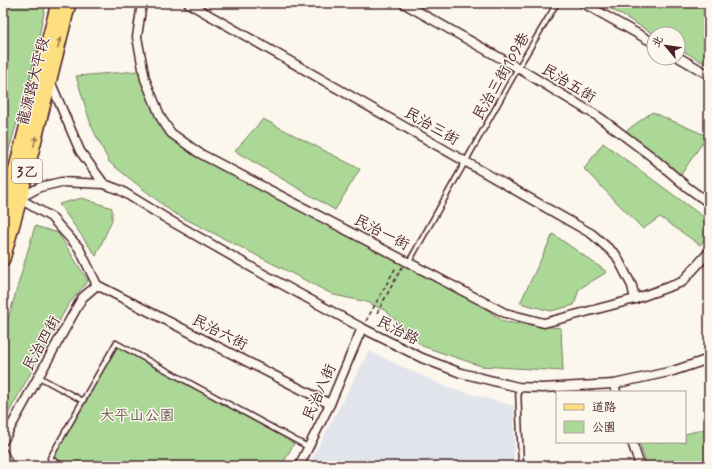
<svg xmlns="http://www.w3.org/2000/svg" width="712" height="469" font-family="Mynerve,'LXGW WenKai TC',sans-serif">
	<rect width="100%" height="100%" fill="#fbf7ec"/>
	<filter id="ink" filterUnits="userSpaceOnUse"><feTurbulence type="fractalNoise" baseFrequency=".025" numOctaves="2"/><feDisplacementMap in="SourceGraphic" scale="8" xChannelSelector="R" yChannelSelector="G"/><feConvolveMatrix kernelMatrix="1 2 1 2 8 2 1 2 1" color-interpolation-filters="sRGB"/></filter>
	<g filter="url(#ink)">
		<polygon fill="#e2e4eb" points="369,351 446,387 514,406 514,466 308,466"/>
		<g fill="#abd897" stroke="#7a7c61">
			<polygon points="3,3 46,3 32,69 3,171"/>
			<polygon points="601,3 707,3 709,4 709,66 678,48 678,34 654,34"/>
			<polygon points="138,71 165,128 261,187 394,260 481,305 504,322 561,328 563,371 481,366 422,346 386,311 367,302 334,295 172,212 109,162 91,125 76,76"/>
			<polygon points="652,112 707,136 680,176 626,131"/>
			<polygon points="263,119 360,169 335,210 235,151"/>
			<polygon points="603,143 709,221 709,235 700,245 660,217 643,229 584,169"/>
			<polygon points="82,198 112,208 112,220 96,256 59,204"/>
			<polygon points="35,226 58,233 88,281 68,305 3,423 3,337"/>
			<polygon points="553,234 607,272 579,289 574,305 551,311 520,303"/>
			<polygon points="117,345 294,443 282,466 67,466 53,458"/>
			<polygon points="709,428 709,466 647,466 639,442 685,442 685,434"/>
		</g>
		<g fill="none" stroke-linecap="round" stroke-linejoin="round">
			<defs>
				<g id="lane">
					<polyline points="409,262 518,68 557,3"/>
					<polyline points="39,377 83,401"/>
					<polyline points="518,387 521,466"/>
					<polyline points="62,466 50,458 116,343 308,447"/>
				</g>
				<g id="street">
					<polyline points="142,3 137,37 145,79 161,118 171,133 199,153 505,313 544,323 635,299 682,282 709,252"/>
					<polyline points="188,3 592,234 616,255 632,286 635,299"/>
					<polyline points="403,3 518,68 599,117 651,156 687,187 709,203"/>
					<polyline points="583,3 654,43"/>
					<polyline points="678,57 709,75"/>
					<polyline points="50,81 80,151 104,184"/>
					<polyline points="20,198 40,187 61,182 104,184 120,190 169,220 265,275 362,328 422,358 461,373 518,387 542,388 614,384 673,371 709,359"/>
					<polyline points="20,199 51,217 79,248 97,285"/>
					<polyline points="97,285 330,404"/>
					<polyline points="614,384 616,392"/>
					<polyline points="3,441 82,298 97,285"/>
					<polyline points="632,442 640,466"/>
					<polyline points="3,453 9,466"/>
					<polyline points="299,466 330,404 362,328"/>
				</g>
				<g id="primary">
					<polyline points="3,218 58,3"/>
					<polyline points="3,259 20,199 69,3"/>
				</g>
			</defs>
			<use href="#lane" stroke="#4a1f2b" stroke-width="7"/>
			<use href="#street" stroke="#4a1f2b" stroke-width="11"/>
			<use href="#primary" stroke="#4a1f2b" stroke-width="16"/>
			<g stroke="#4a1f2b" stroke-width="1.5" stroke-dasharray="4 3" stroke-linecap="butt">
				<polyline points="377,313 402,267"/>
				<polyline points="366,321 396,267"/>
			</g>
			<use href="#lane" stroke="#fbf7ec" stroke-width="4"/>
			<use href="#street" stroke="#fbf7ec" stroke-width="8"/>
			<use href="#primary" stroke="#fddf80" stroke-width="13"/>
		</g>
		<defs><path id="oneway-solid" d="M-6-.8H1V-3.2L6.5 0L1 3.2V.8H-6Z"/></defs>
		<g fill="#a47f56">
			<use href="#oneway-solid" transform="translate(59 43) rotate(-76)"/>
			<use href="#oneway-solid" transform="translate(35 141) rotate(-76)"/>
		</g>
	</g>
	<g text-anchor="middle" stroke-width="3" stroke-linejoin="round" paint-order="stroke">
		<rect fill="#fbf7ec" stroke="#7f6065" stroke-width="1" x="12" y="159" width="30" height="24" rx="3"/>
		<g font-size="14" font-weight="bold" fill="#4a1f2b">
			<text x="27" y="176">3乙</text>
		</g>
		<g font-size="15" fill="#4a1f2b" stroke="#fbf7ec">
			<text transform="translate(501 76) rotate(-60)" y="5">民治三街109巷</text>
			<text transform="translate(33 81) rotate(-76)" y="5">龍源路大平段</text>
			<text transform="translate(569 83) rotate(31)" y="5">民治五街</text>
			<text transform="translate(432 126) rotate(30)" y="5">民治三街</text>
			<text transform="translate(382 232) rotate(27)" y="5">民治一街</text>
			<text transform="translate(398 330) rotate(27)" y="5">民治路</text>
			<text transform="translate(220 332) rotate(27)" y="5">民治六街</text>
			<text transform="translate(41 343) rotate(-61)" y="5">民治四街</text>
			<text transform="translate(319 392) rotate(-66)" y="5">民治八街</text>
		</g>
		<g font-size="15" fill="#67564b" stroke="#fbf7ec">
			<text x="137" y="420">大平山公園</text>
		</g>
	</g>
	<rect width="712" height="469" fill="none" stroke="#fbf7ec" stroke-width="16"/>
	<rect x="8" y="8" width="696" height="453" fill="none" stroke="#4a1f2b" stroke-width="1.5" filter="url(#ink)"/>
	<rect x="556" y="391" width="130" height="52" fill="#fbf7ec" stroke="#b4a19f"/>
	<rect x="564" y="404" width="20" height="6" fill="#fddf80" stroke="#b4a19f"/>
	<text x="592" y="411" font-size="12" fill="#4a1f2b">道路</text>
	<rect x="564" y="421" width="20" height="12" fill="#abd897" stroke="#b4a19f"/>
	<text x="592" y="431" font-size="12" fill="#4a1f2b">公園</text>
	<g transform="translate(666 46) rotate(299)"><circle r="19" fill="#fbf7ec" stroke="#b4a19f"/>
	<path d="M0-3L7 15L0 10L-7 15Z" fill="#4a1f2b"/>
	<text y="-6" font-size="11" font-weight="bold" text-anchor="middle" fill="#4a1f2b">北</text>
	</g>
</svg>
